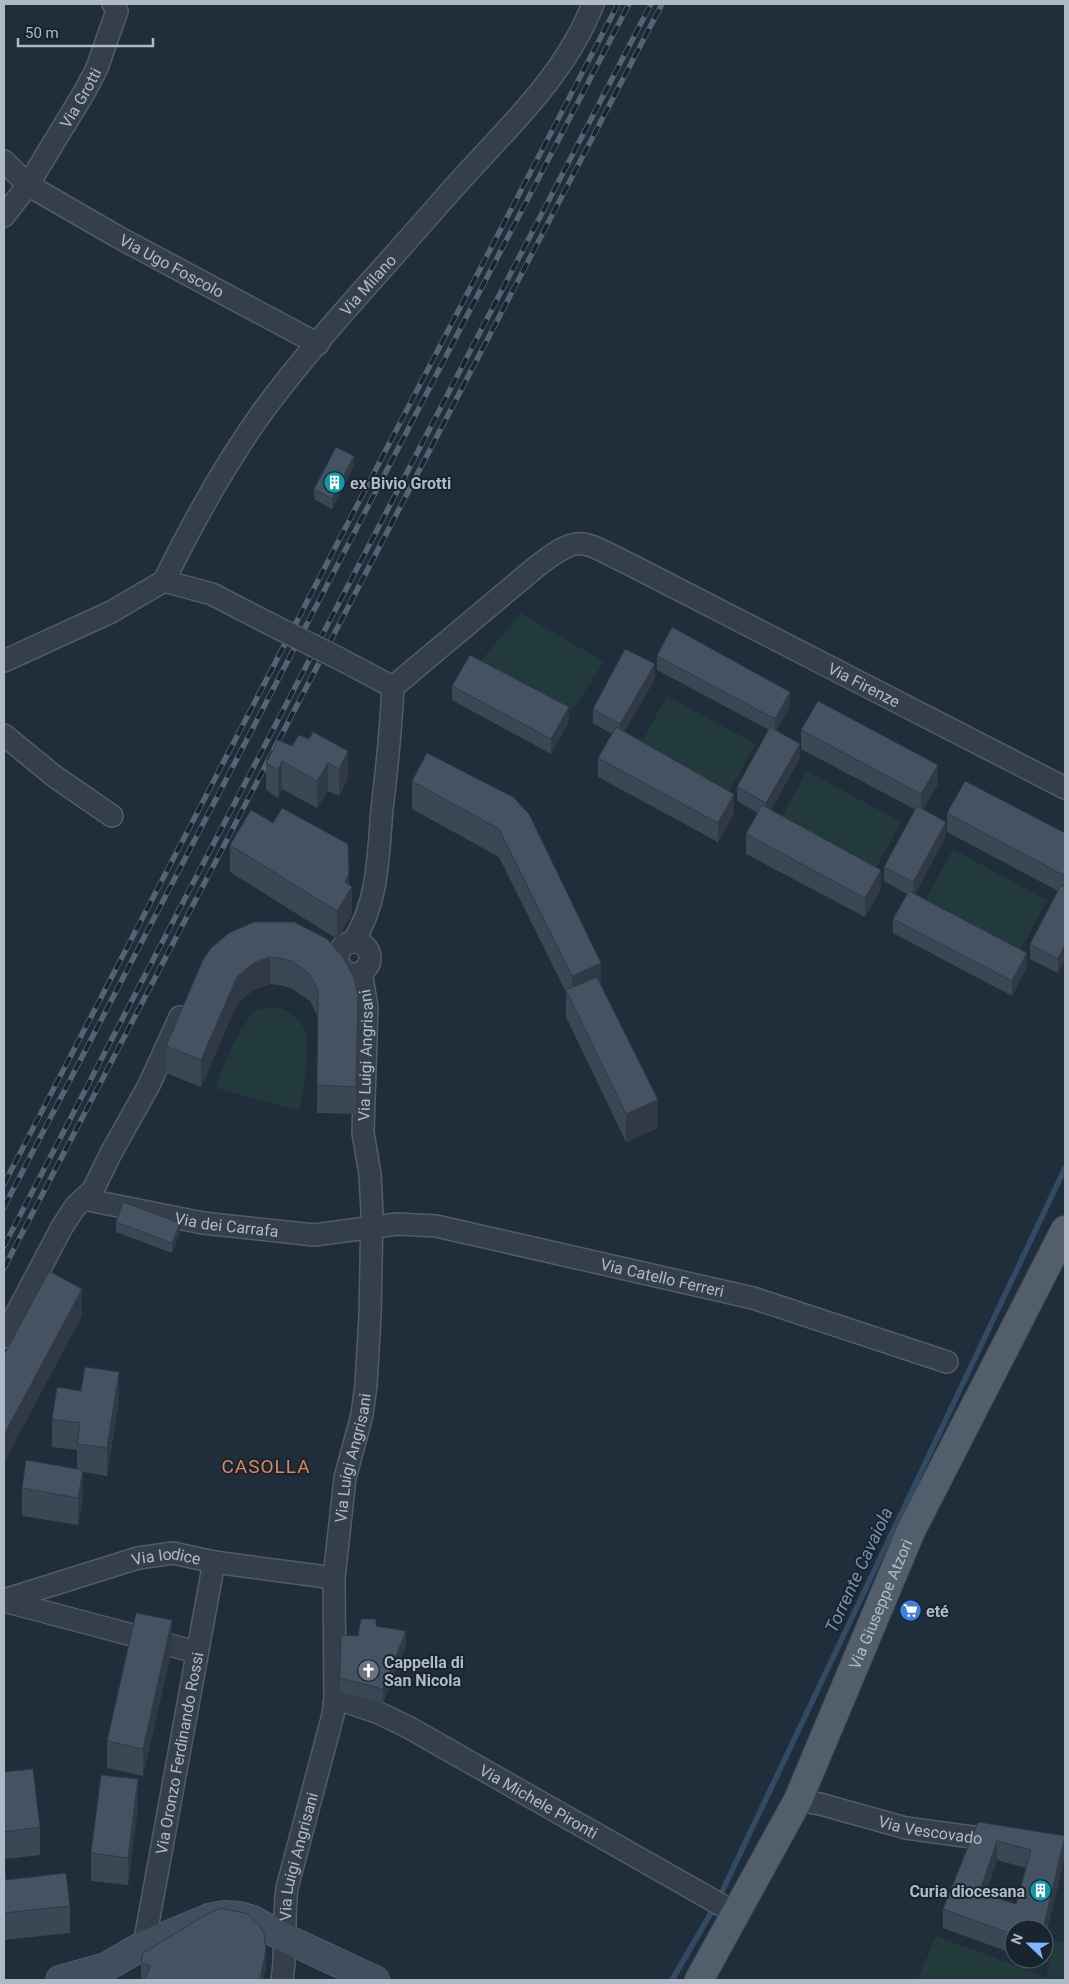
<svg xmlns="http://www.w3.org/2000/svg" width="1069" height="1984" font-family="Roboto,sans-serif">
	<rect width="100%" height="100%" fill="#202d3a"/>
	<g fill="#223a3b">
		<polygon points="521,613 604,662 572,711 479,663"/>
		<polygon points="667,696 756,744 725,798 638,749"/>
		<polygon points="807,771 901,822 872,875 778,824"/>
		<polygon points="953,849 1047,900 1018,955 923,904"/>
		<path d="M276,1007c10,3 22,10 28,21 8,15 -1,65 -5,83l-83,-23c9,-29 20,-54 39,-78z"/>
		<polygon points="936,1936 1046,1977 1055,1941 1065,1944 1065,1980 917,1980"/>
	</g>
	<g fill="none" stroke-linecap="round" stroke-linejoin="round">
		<g stroke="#324a63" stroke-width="5.5">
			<polyline points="719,1898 1065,1168"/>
			<polyline points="672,1980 715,1906"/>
		</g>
		<defs>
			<g id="minor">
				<path id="s1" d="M4,161l24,24 90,52 200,107"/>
				<path id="s2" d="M4,216l24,-31 57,-94 12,-23 20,-57 -4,-7"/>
				<path id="s3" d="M164,581c29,-59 61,-117 99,-170 55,-74 119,-141 179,-210 53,-62 121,-119 151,-197"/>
				<polyline points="340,659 393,687"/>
				<polyline points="4,661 111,612 164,581 212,594 272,625"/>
				<polyline points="4,735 54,776 112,816"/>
				<path id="s4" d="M353,942c26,-41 25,-87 29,-133 5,-41 9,-82 11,-122l143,-120c45,-35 45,-26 93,-3l436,224"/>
				<circle cx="354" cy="958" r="16"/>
				<path id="s5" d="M83,1199l120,24 111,12 83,-11 39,2 317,72 194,64"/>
				<polyline points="4,1337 62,1227 75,1207 93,1190 111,1153 149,1085 180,1017"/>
				<path id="s6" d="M4,1600l134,-42 35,-5 41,9 120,16"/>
				<polyline points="4,1601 196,1652"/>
				<path id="s7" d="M335,1698l44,15 29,14 329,187"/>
				<path id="s8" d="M798,1800l22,4 86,24 95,13"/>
				<path id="s9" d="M144,1945l70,-383"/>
				<path id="s10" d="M282,1980c5,-30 1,-62 5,-92l46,-173 2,-17 -1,-120 11,-100 17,-63 4,-30 4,-68 2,-105 -2,-38 -7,-41 4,-126 -6,-35"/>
			</g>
			<polyline id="secondary" points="60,1980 106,1967 144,1945 209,1918 224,1915 239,1916 253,1920 285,1938 375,1980"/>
			<g id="primary">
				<path id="s11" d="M699,1980l99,-180 113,-269 154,-301"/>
			</g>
		</defs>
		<use href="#minor" stroke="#525c68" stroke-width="24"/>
		<use href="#secondary" stroke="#525c68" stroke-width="30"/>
		<use href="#primary" stroke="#3d4854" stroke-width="30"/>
		<use href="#minor" stroke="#343f4a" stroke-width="21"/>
		<use href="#secondary" stroke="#424e5e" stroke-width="28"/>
		<use href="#primary" stroke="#525e6b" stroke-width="28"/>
		<defs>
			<g id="rail">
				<polyline points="4,1184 618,4"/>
				<polyline points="4,1207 629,4"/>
				<polyline points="4,1246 651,4"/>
				<polyline points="4,1268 662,4"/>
			</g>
		</defs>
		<use href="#rail" stroke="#556372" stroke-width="5.5"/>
		<use href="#rail" stroke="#19242f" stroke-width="4" stroke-dasharray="11" stroke-linecap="butt"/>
		<defs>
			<polyline id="minor-bridge" points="272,625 340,659"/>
		</defs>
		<use href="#minor-bridge" stroke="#525c68" stroke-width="24" stroke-linecap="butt"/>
		<use href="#minor-bridge" stroke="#343f4a" stroke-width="21"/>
	</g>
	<g fill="#3a4754" fill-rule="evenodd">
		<polygon points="354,466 332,509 314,499 314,489"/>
		<polygon points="657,656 790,707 777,730 800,758 771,810 881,889 865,917 746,854 746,834 758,813 737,801 737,787 769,730 657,670"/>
		<polygon points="655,679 624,732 734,813 718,842 598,777 598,758 612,734 593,723 593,709"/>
		<polygon points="452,686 569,721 551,754 452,700"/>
		<polygon points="801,730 938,784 923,809 946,836 915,894 1027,967 1012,996 893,933 893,919 907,894 884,881 884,867 916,810 801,749"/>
		<polygon points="309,739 348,778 339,796 328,791 317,808 282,789 278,798 266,790 266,763 292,746"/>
		<polygon points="412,781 529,814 601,985 658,1128 626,1142 566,1017 566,992 499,857 412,809"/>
		<polygon points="947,813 1065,833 1065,959 1058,973 1030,959 1030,944 1058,891 947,832"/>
		<polygon points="230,845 349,885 352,914 337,939 230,872"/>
		<polygon points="294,922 358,1022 356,1114 317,1113 318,1017 310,1001 291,988 279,985 270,984 253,990 237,1004 201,1087 166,1073 166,1046"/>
		<polygon points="116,1222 180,1232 172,1253 116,1232"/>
		<polygon points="81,1391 119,1400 107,1476 83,1472 83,1497 78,1525 22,1516 22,1488 77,1469 77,1450 52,1447 52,1419"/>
		<polygon points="376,1626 406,1646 383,1703 340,1692 340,1678 358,1636"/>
		<polygon points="172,1648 143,1776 107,1768 107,1741"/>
		<polygon points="4,1772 40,1827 40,1855 4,1859"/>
		<polygon points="138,1807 128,1885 91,1881 91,1853"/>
		<path d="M978,1822l87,14v20l-21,86v-13h-30v25l-71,-26v-19zM997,1860l29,8 -10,36 -31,-9z"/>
		<polygon points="4,1863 6,1880 70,1906 70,1933 4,1940"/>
		<polygon points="1027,1959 1040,1959 1039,1963"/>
		<polygon points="141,1962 266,1968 263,1980 141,1980"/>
	</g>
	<g fill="#303945">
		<polygon points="354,456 354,466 332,509 332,499"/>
		<polygon points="655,664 655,679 620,739 620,724"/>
		<polygon points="790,692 790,707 775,734 775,719"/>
		<polygon points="569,707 569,721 551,754 551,739"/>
		<polygon points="800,744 800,758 766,818 766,803"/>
		<polygon points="348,751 348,778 339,796 339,769"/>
		<polygon points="282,761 282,789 278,798 278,770"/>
		<polygon points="328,763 328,791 317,808 317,781"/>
		<polygon points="938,765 938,784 921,813 921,794"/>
		<polygon points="734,794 734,813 718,842 718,823"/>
		<polygon points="946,822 946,836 913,897 913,882"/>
		<polygon points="881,870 881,889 865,917 865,898"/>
		<polygon points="349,874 349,891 352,887 352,914 337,939 337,911 345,882"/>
		<polygon points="1065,945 1065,959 1058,973 1058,959"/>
		<polygon points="1027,953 1027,967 1012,996 1012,981"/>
		<polygon points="270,957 270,984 253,990 237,1004 201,1087 201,1060 237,977 253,963"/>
		<polygon points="601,963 601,991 572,1002 572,976"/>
		<polygon points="358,995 358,1022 356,1114 356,1087"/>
		<polygon points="658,1100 658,1128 626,1142 626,1114"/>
		<polygon points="180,1223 180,1232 172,1253 172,1243"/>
		<polygon points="82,1289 82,1316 4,1463 4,1435"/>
		<polygon points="119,1372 119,1400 107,1476 107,1448"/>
		<polygon points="83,1470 83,1497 78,1525 78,1498"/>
		<polygon points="172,1620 172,1648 143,1776 143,1749"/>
		<polygon points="406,1631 406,1646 383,1703 383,1689"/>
		<polygon points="138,1779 138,1807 128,1885 128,1858"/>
		<polygon points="1065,1837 1065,1856 1044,1942 1044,1929 1043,1929"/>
		<polygon points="997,1841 997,1860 979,1913 979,1893"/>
		<polygon points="266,1949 266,1968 263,1980 260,1980"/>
	</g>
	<g fill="#445262" stroke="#303945" fill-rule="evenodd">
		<polygon points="336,447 354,456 332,499 314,489"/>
		<polygon points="672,627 790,692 775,719 657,656"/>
		<polygon points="625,649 655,664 620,724 593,709"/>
		<polygon points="470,655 569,707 551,739 452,686"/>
		<polygon points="818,701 938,765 921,794 801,730"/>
		<polygon points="616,727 734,794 718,823 598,758"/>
		<polygon points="770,727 800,744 766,803 737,787"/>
		<polygon points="313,732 348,751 339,769 328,763 317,781 282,761 278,770 266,763 278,740 292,746 299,735 309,739"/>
		<polygon points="427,753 513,797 529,814 601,963 572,976 499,829 412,781"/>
		<polygon points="965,781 1065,833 1065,876 947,813"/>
		<polygon points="762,805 881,870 865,898 746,834"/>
		<polygon points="917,806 946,822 913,882 884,867"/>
		<polygon points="282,808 348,844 349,874 345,882 352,887 337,911 230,845 251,810 273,823"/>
		<polygon points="1061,885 1065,887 1065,945 1058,959 1030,944"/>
		<polygon points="909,891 1027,953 1012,981 893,919"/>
		<polygon points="254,922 294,922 327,939 343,957 354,978 358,995 356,1087 317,1085 318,991 310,974 291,961 279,958 270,957 253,963 237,977 201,1060 166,1046 203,960 211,948 229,933"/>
		<polygon points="597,977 658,1100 626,1114 566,990"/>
		<polygon points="123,1202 180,1223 172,1243 116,1222"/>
		<polygon points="49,1271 82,1289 4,1435 4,1355"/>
		<polygon points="85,1367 119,1372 107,1448 77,1444 80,1423 52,1419 57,1387 81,1391"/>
		<polygon points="26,1460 83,1470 78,1498 22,1488"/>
		<polygon points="136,1613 172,1620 143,1749 107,1741"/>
		<polygon points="361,1619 376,1619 376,1626 406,1631 383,1689 340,1678 341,1635 358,1636"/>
		<polygon points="33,1769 40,1827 4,1832 4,1772"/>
		<polygon points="101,1775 138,1779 128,1858 91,1853"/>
		<path d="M978,1822l87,14 -22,93h-29v6l-71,-26zM997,1841l34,9 -15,54 -37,-11z"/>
		<polygon points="4,1863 6,1880 66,1873 70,1906 4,1913"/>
		<polygon points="221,1908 249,1914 258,1924 264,1933 266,1949 260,1980 145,1980 150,1966 141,1962 143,1953 207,1914"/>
	</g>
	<defs>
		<symbol id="building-disc" viewBox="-11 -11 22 22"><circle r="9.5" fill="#0f9aa8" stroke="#19242f"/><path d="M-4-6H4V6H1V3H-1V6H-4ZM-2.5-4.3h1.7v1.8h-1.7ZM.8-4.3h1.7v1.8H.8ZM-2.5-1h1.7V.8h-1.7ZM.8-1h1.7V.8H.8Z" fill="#fff"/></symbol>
		<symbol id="supermarket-disc" viewBox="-11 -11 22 22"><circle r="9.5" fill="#3f7fe0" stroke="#19242f"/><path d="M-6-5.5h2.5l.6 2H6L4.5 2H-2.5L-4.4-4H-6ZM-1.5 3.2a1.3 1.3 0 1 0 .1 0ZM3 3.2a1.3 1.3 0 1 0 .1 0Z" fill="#fff"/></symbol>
		<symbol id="church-disc" viewBox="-11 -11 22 22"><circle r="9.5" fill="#6b7280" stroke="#19242f"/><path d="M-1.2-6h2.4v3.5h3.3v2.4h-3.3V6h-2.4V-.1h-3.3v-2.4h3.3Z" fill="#fff"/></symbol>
	</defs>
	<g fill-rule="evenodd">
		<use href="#building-disc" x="322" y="470" width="25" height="25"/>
		<use href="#supermarket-disc" x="898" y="1598" width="25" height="25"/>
		<use href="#church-disc" x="356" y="1658" width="25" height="25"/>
		<use href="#building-disc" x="1028" y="1878" width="25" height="25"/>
	</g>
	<g text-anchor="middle" stroke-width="4" stroke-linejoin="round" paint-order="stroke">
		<g font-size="16" fill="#afb9c7" stroke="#19242f">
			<text dy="6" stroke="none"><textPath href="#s2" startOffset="141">Via Grotti</textPath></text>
			<text dy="6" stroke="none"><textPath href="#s1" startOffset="199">Via Ugo Foscolo</textPath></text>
			<text dy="6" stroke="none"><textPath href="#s3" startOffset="361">Via Milano</textPath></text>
			<text dy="6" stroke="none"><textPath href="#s4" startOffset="815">Via Firenze</textPath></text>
			<text dy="6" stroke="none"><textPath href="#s10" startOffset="935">Via Luigi Angrisani</textPath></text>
			<text dy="6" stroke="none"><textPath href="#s5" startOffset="146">Via dei Carrafa</textPath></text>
			<text dy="6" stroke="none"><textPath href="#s5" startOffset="589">Via Catello Ferreri</textPath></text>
			<text dy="6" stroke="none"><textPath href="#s10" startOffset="530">Via Luigi Angrisani</textPath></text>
			<text dy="6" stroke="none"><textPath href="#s6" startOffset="169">Via Iodice</textPath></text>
			<text dy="6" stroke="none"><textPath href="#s11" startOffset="418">Via Giuseppe Atzori</textPath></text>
			<text dy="6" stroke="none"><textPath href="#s9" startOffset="195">Via Oronzo Ferdinando Rossi</textPath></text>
			<text dy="6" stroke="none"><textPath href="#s7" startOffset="229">Via Michele Pironti</textPath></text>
			<text dy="6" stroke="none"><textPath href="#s8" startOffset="136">Via Vescovado</textPath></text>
			<text dy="6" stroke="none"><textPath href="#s10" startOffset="125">Via Luigi Angrisani</textPath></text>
		</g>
		<g font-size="16" font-weight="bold" fill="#afb9c7" stroke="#19242f" text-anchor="start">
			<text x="350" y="489">ex Bivio Grotti</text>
			<text x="926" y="1617">eté</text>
			<text x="384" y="1668">Cappella di<tspan x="384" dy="18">San Nicola</tspan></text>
			<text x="1025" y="1897" text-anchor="end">Curia diocesana</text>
		</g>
		<g font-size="18" font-style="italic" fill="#7492b1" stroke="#19242f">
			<text transform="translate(859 1570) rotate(-65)" y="6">Torrente Cavaiola</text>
		</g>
		<g font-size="19" letter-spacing="1" fill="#d98758" stroke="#19242f">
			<text x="266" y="1473">CASOLLA</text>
		</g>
	</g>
	<rect width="1069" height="1984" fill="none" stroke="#afb9c7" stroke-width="10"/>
	<g transform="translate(1029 1944) rotate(292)"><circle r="24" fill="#19242f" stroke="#55606c"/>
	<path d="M0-4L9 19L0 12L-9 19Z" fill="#7eb7fd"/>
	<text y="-8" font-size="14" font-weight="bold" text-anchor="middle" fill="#afb9c7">N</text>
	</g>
	<path d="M18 38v8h135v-8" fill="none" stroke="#afb9c7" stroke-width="2.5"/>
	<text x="25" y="38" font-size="15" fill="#afb9c7" stroke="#19242f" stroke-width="4" paint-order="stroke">50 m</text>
</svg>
